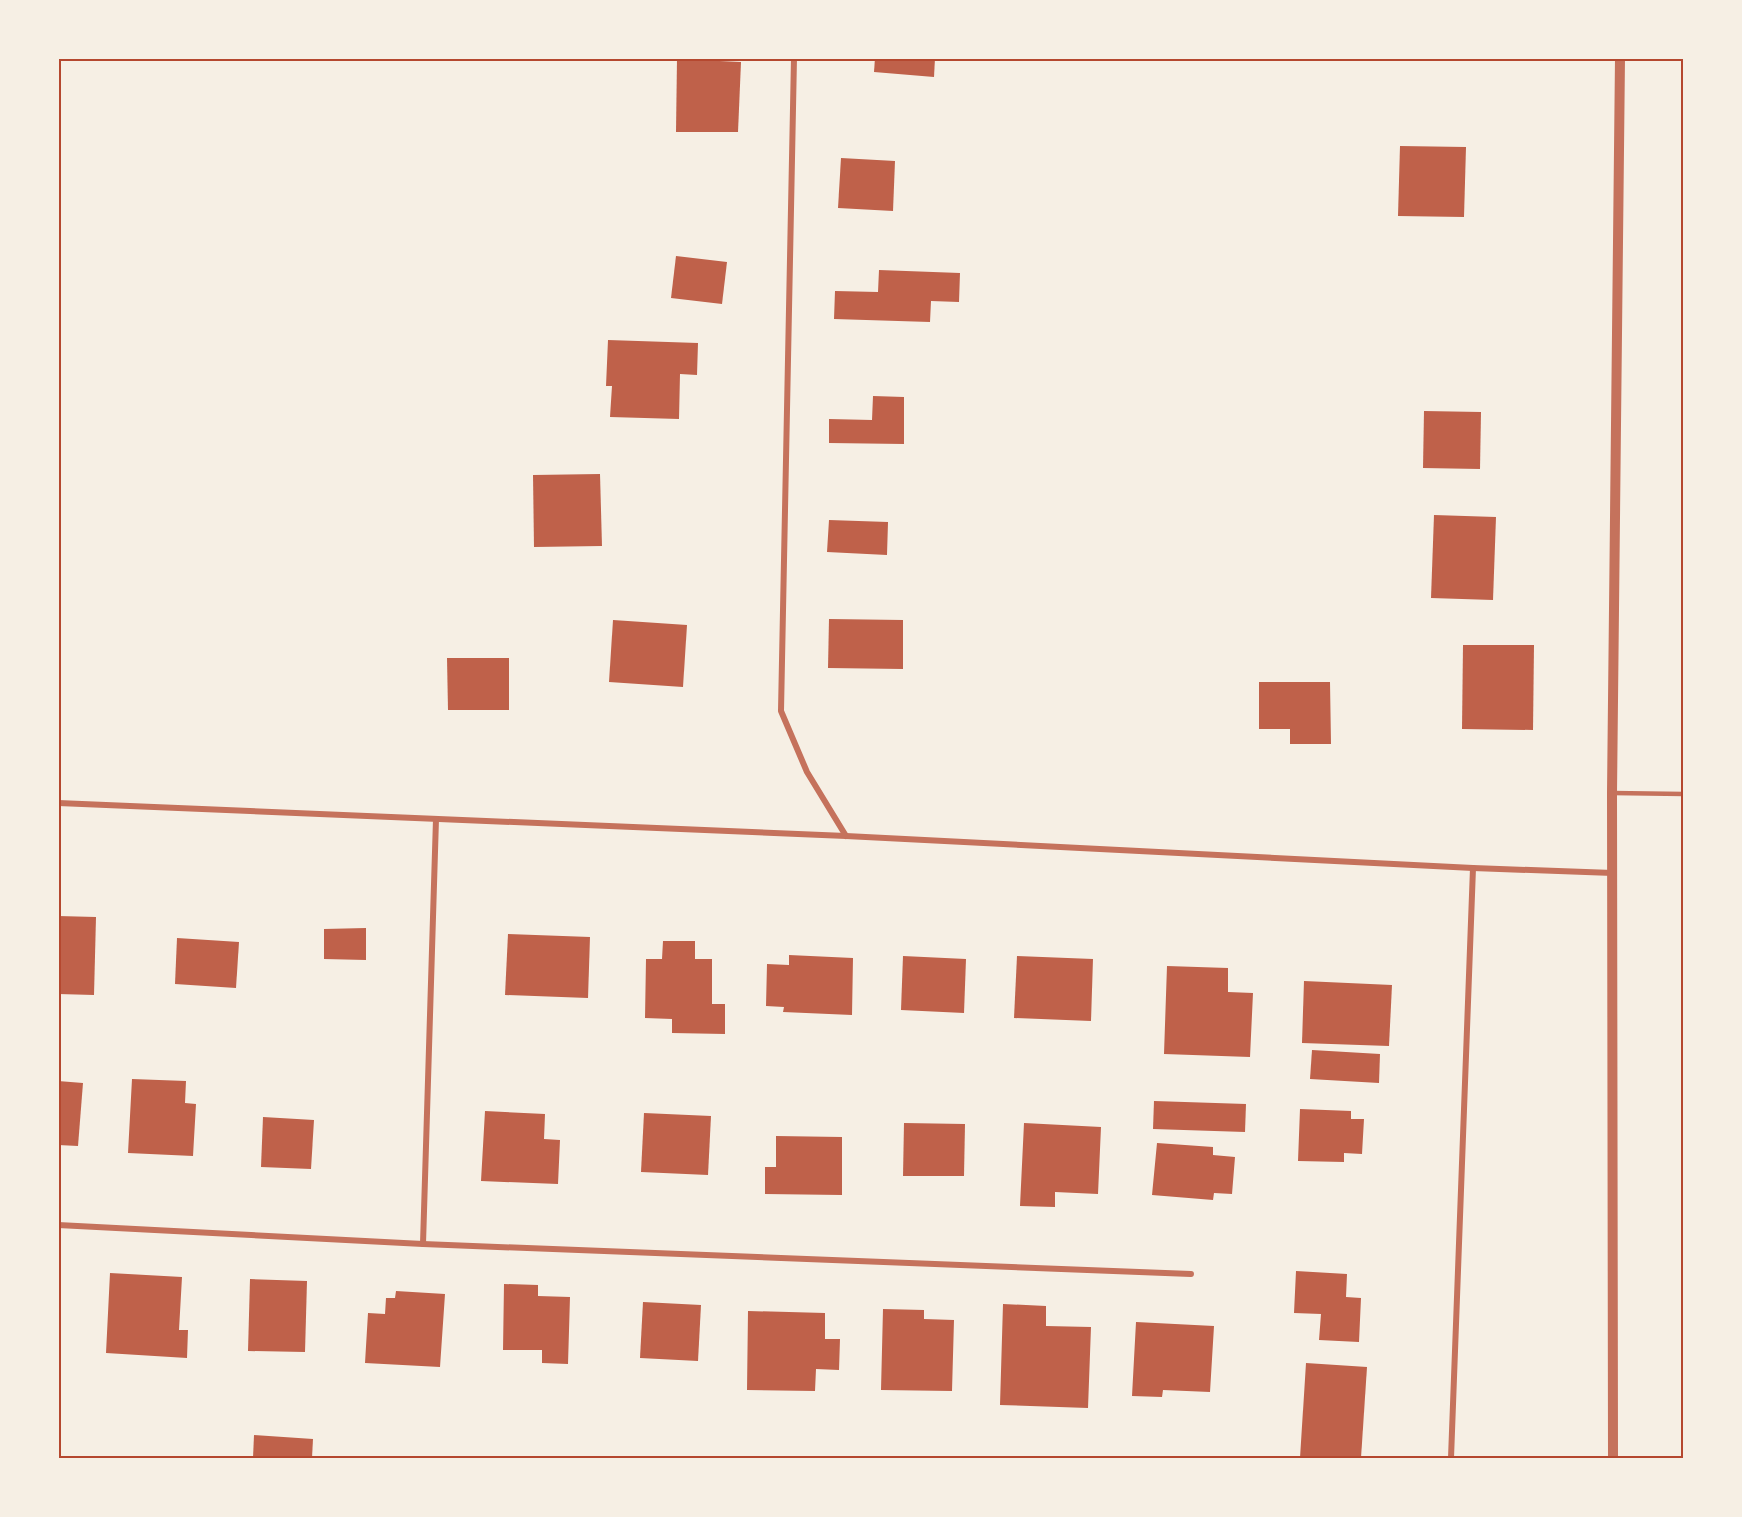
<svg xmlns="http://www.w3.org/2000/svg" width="1742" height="1517" font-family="'Nunito Sans',sans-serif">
	<rect width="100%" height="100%" fill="#f6efe4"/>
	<g fill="#bf614a">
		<polygon points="875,58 935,58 934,77 874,72"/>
		<polygon points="677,59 741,62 738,132 676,132"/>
		<polygon points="1400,146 1466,147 1464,217 1398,216"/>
		<polygon points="841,158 895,161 893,211 838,208"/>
		<polygon points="676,256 727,262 722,304 671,298"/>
		<polygon points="879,270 960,273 959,302 931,301 930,322 834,319 835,291 878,292"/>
		<polygon points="608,340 698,343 697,375 680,374 679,419 610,417 612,386 606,386"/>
		<polygon points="873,396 904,397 904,444 829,443 829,419 872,420"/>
		<polygon points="1424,411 1481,412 1480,469 1423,468"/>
		<polygon points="600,474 602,546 534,547 533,475"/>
		<polygon points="1434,515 1496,517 1493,600 1431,598"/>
		<polygon points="829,520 888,522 887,555 827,552"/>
		<polygon points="829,619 903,620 903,669 828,668"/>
		<polygon points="613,620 687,625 683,687 609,682"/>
		<polygon points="1463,645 1534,645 1533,730 1462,729"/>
		<polygon points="447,658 509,658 509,710 448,710"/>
		<polygon points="1259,682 1330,682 1331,744 1290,744 1290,729 1259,729"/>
		<polygon points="58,916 96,917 94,995 58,994"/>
		<polygon points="366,928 366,960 324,959 324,929"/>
		<polygon points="508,934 590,937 588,998 505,995"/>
		<polygon points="177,938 239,942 236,988 175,984"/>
		<polygon points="663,941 695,941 695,959 712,959 712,1004 725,1004 725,1034 672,1033 672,1019 645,1018 646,959 662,959"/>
		<polygon points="789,955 853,958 852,1015 783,1012 784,1007 766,1006 767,964 789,965"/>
		<polygon points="903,956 966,959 964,1013 901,1010"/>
		<polygon points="1017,956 1093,959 1091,1021 1014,1018"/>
		<polygon points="1167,966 1228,968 1228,992 1253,993 1250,1057 1164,1054"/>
		<polygon points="1304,981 1392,985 1389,1046 1302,1043"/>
		<polygon points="1312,1050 1380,1054 1379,1083 1310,1079"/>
		<polygon points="132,1079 186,1081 185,1103 196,1104 193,1156 128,1153"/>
		<polygon points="58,1081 83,1083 78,1146 58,1145"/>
		<polygon points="1154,1101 1246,1104 1245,1132 1153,1129"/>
		<polygon points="1300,1109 1351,1111 1351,1119 1364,1119 1362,1154 1344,1153 1344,1162 1298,1161"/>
		<polygon points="485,1111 545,1114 544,1139 560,1140 558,1184 481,1181"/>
		<polygon points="644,1113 711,1116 708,1175 641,1172"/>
		<polygon points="263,1117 314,1120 311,1169 261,1167"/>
		<polygon points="904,1123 965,1124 964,1176 903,1176"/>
		<polygon points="1024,1123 1101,1127 1098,1194 1055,1192 1055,1207 1020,1206"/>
		<polygon points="776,1136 842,1137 842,1195 765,1194 765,1167 776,1167"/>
		<polygon points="1157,1143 1213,1147 1213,1155 1235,1157 1232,1194 1214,1193 1213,1200 1152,1195"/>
		<polygon points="1296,1271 1347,1274 1346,1297 1361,1298 1359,1342 1319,1340 1321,1314 1294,1313"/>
		<polygon points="110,1273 182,1277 179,1330 188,1330 187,1358 106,1353"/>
		<polygon points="250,1279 307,1281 305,1352 248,1351"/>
		<polygon points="504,1284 538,1285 538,1296 570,1297 568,1364 542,1363 542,1350 503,1350"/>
		<polygon points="396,1291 445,1294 440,1367 365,1363 368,1313 385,1314 386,1298 395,1298"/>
		<polygon points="643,1302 701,1305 698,1361 640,1358"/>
		<polygon points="1003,1304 1046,1306 1046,1326 1091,1327 1088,1408 1000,1405"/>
		<polygon points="883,1309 924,1310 924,1319 954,1320 952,1391 881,1390"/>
		<polygon points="748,1311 825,1313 825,1339 840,1339 839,1370 816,1369 815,1391 747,1390"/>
		<polygon points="1136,1322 1214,1326 1210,1392 1163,1390 1162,1397 1132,1396"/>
		<polygon points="1306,1363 1367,1367 1361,1458 1300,1458"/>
		<polygon points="254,1435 313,1439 312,1458 253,1458"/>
	</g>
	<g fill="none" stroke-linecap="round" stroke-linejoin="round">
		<polyline stroke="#c5725c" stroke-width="4.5" points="1612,793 1684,794"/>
		<g stroke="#c5725c" stroke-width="6">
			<polyline points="794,58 781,711 807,772 846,836"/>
			<polyline points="58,803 846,836 1473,868 1613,873"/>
			<polyline points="58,1225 423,1244 1191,1274"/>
			<polyline points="423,1244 436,819"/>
			<polyline points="1451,1458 1473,868"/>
		</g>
		<polyline stroke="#c5725c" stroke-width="10" points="1613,1458 1612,793 1620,58"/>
	</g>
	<rect width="1742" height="1517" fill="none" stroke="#f6efe4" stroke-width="120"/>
	<rect x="60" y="60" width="1622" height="1397" fill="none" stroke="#b5482f" stroke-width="2"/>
</svg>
